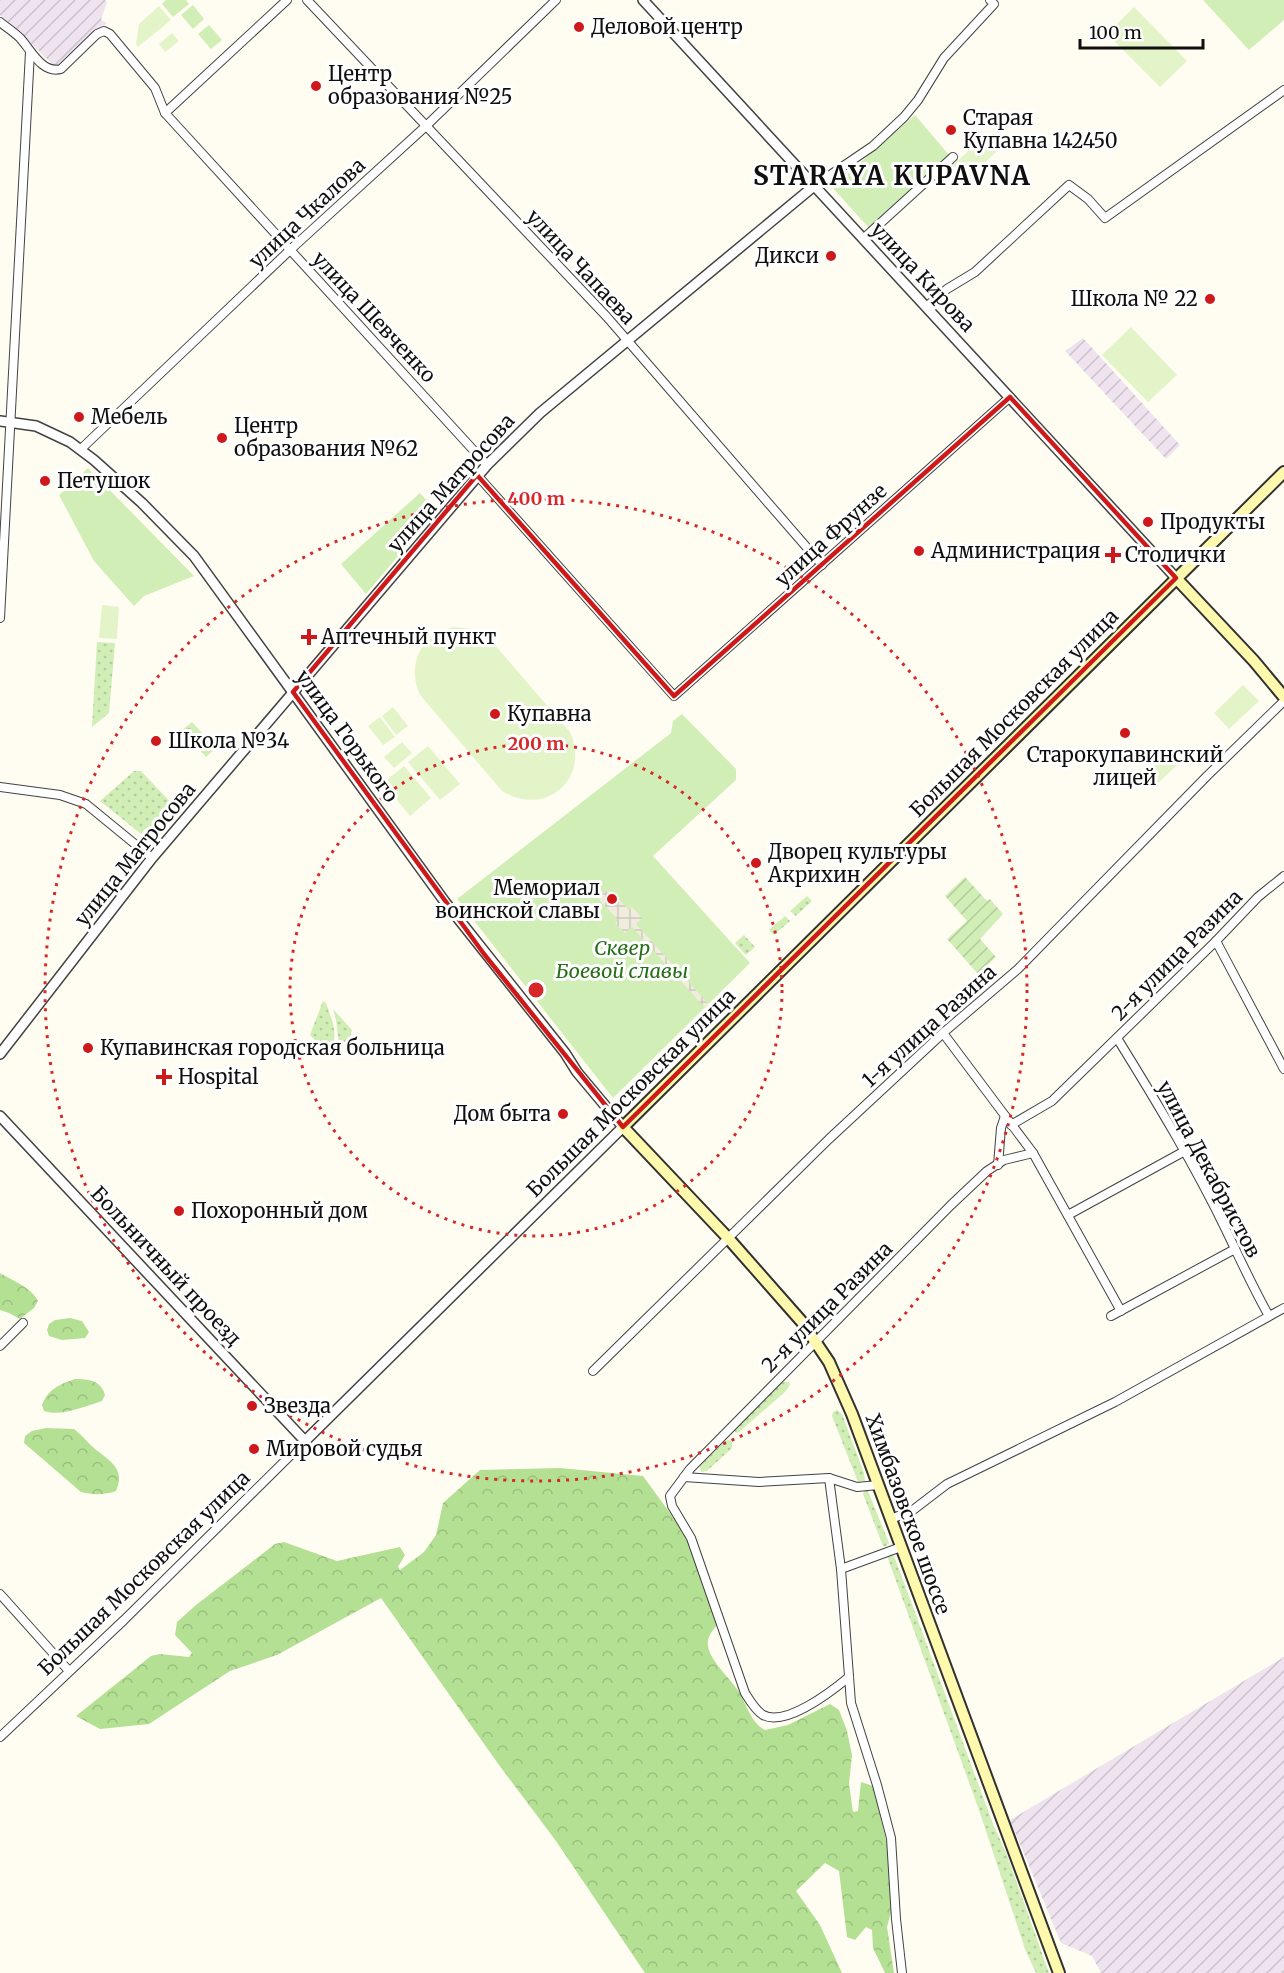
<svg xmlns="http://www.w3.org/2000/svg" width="1284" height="1973" font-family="Merriweather,serif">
	<defs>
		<pattern id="industrial-furrows" width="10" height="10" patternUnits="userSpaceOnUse" patternTransform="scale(1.5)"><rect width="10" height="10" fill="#eee3ee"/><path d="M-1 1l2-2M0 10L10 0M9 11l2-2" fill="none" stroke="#cbc2cb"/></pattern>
		<pattern id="grass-dots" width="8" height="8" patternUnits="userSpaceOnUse" patternTransform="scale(1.5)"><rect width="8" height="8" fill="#d1eeb6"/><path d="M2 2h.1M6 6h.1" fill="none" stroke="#b2cb9b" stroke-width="1.8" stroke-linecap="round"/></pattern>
		<pattern id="forest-crowns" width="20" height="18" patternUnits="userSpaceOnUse" patternTransform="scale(1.5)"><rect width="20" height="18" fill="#b4e094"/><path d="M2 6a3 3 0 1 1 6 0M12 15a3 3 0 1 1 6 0" fill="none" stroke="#9abf7e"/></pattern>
		<pattern id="garden-furrows" width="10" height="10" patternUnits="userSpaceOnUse" patternTransform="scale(1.5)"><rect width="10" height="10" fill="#d1eeb6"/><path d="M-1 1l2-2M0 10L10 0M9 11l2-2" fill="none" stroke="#b2cb9b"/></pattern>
		<pattern id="plaza-grid" width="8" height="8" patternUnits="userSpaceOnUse" patternTransform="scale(1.5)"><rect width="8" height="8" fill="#f1edde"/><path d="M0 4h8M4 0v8" fill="none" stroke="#cdcabd"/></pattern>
	</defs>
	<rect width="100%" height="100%" fill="#fffdf2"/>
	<g fill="url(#industrial-furrows)">
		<polygon points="0,0 105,0 107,2 101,20 107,23 56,68 34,46 0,15"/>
		<polygon points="1083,338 1180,445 1166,459 1065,351"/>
		<polygon points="1284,1657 1284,1973 1101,1973 1092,1956 1061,1943 1010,1820"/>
	</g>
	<g fill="url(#grass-dots)">
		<polygon points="97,642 115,643 109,713 92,727"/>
		<polygon points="192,722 216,748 206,757 182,730"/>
		<polygon points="134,771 141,771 174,806 151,833 145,829 141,834 100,801"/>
		<polygon points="807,896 812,901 796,916 790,911"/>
		<polygon points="785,916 790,921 774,935 769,930"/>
		<polygon points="744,935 755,947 746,955 735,943"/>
		<path d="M323,1001l3,2c5,16 14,31 4,46l-5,1 -15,-15z"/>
		<polygon points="333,1009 352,1030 349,1040 339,1044 336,1020"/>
		<polygon points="784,1382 789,1382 790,1385 785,1392 739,1432 736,1433 734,1430 778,1384"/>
		<polygon points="837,1410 842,1414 864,1473 865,1481 858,1482 832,1416 833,1412"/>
		<polygon points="729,1440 732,1442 732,1448 707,1471 701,1472 700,1466 725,1441"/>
		<polygon points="864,1491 868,1491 889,1543 886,1546 883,1546 863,1494"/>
		<polygon points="889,1553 893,1554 899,1569 993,1824 1007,1855 1049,1973 1036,1973 1025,1949 979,1810 887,1556"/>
	</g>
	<g fill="url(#forest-crowns)">
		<path d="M0,1273c13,8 31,14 38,28l-4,7 -14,11 -11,-6 -9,-3z"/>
		<polygon points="70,1318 82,1321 89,1332 85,1338 62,1340 49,1336 47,1330 49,1324 55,1320"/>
		<path d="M75,1379c13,0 26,1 30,16l-3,6c-16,5 -41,16 -58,10l-2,-6c6,-16 18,-21 33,-26z"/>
		<path d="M46,1428l28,1c8,6 14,14 21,20 15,12 31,20 21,42 -12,4 -22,4 -35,1l-57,-49 1,-7 7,-5z"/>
		<path d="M560,1468l83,8 43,59 11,27 20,63c-4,5 -11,13 -9,21 2,15 23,33 31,46 8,13 12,31 26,38l23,-5 42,-21 9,6 8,21 5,24 -3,29 4,28 5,-1 3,-29 12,4 15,62 3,64 -4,15 7,46h-9l-12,-25 -1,-18 -6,-3 -11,13 -8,-3 -8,-66 -14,-8 -29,28 24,34 22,48h-197l-89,-132 -57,-76 -118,-167 -104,57 -47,16 -81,53 -49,5 -24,-13 75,-60 9,-2 29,3 3,-4 -17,-18 2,-13 19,-17 79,-61 9,-2 53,19 63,-14 5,8 -7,12 2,3 24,-18 12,-17 7,-32 37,-33z"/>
	</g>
	<g fill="#d1eeb6">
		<polygon points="166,0 186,0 189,4 173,17 162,4"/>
		<polygon points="1203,0 1284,0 1284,20 1249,50"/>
		<polygon points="193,5 204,19 193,29 181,15"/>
		<polygon points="209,25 222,40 211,49 198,34"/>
		<polygon points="915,115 949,155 869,228 832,187"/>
		<polygon points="88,468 194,576 144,596 134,606 94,561 59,495"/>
		<polygon points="420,493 436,511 366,594 341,564"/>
		<polygon points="682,714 736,769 736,780 653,856 750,963 613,1098 457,899 671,733 673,721"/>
	</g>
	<polygon fill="url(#garden-furrows)" points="965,877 987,901 990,899 1003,914 980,939 996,957 978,974 947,939 967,921 945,896"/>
	<g fill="#e4f4c9">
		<polygon points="159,6 171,20 138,47 136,44 139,24"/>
		<polygon points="1134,7 1187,61 1160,87 1107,34"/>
		<polygon points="172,33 179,41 165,52 159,44"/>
		<polygon points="984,137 997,151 967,180 953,165"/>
		<polygon points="1131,327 1177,375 1148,402 1102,355"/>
		<polygon points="102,605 119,607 117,639 99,638"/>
		<path d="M454,627l18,2 16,8 82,95c21,47 -25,86 -68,59l-82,-96c-14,-31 1,-60 34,-68z"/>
		<polygon points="1243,685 1259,701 1229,729 1214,713"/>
		<polygon points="393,707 408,726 396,735 382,716"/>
		<polygon points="380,717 395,737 383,745 368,726"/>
		<polygon points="402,742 412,753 394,768 384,757"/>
		<polygon points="428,746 460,784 440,800 408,762"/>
		<polygon points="1165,752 1177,765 1152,789 1140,777"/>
		<polygon points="404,766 431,798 410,816 383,783"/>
	</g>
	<polygon fill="url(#plaza-grid)" points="606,891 611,891 629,910 632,907 642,918 636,924 711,1007 707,1010 632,927 625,933 615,923 618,920 598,898"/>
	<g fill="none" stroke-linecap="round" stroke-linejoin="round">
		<defs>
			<g id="minor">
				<polyline points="307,0 607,317 822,565"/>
				<path d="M0,22c6,5 14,10 20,16 11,12 22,36 41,31l36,-35 7,-3 6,3 45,54 10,25 322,352"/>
				<polyline points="165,113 287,0"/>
				<polyline points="814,186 873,146 904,117 918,100 944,58 994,4 990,0"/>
				<polyline points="863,239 953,157"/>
				<polyline points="926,307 947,289 975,272 1069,185 1088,199 1105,218 1284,90"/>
				<polyline points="81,449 290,250 426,126 556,0"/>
				<polyline points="477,475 674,696 1010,397"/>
				<polyline points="0,618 30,52"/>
				<polyline points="0,787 60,795 86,804 152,858"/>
				<polyline points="1216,941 1284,1069"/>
				<polyline points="943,1033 1033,1153 1121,1311"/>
				<path d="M1117,1038c39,63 77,126 109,192 14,29 27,58 43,86"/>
				<polyline points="1011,1125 1052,1101 1216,941 1258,897 1284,876"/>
				<polyline points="998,1165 1001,1128 1005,1116"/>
				<polyline points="1068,1215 1183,1152"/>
				<polyline points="1111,1316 1235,1249"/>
				<polyline points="0,1346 23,1323"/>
				<polyline points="593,1371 829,1139 943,1033 1018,969 1207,776 1284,701"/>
				<polyline points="684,1477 759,1482 829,1478 857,1487 878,1485"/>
				<polyline points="829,1478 841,1569 851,1703 877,1785 891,1838 896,1919 902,1973"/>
				<polyline points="891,1519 913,1510 947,1484 1115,1402 1284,1308"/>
				<polyline points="841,1569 901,1547"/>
				<polyline points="0,1594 69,1671"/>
				<path d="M849,1677c-17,14 -63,50 -86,38 -8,-5 -13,-14 -18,-22l-54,-155 -19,-32 -2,-10 20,-27 261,-264 36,-34 17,-11 29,-7"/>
				<polyline points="0,1737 124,1620 305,1441"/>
			</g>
			<g id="tertiary">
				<polyline points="643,0 1176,578"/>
				<polyline points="0,421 36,426 70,442 94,460 142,503 194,556 445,902 565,1053 577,1072 623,1127 305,1441 0,1116"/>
				<polyline points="0,1054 152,858 487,465 540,413 814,186"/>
			</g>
			<g id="secondary">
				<polyline points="1176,578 1254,661 1284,697"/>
				<polyline points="1059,1973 852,1414 829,1362 802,1322 728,1238 623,1127 1284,472"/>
			</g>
		</defs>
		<use href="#minor" stroke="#424242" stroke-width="10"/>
		<use href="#tertiary" stroke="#424242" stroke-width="12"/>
		<use href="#secondary" stroke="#313131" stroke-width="14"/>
		<use href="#minor" stroke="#fff" stroke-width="8"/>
		<use href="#tertiary" stroke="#fff" stroke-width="9"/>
		<use href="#secondary" stroke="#fff9ad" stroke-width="10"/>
	</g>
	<path fill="none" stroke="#ce191a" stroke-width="4.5" stroke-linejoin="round" d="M1010,397l166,181 -553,549 -139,-173 -191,-262 184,-217 197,221z"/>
	<g fill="none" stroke="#d62828" stroke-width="3" stroke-dasharray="3 6">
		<circle cx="536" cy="990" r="246"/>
		<circle cx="536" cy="990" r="491"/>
	</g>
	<g fill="#ce191a" stroke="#fff" stroke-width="2">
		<circle cx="579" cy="27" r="6"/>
		<circle cx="316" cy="86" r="6"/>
		<circle cx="951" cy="130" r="6"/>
		<circle cx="831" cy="256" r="6"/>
		<circle cx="1210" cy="299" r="6"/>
		<circle cx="79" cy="417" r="6"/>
		<circle cx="222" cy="438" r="6"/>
		<circle cx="45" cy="481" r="6"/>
		<circle cx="1148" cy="522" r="6"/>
		<circle cx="919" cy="551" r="6"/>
		<path d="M1110 546h6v6h6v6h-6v6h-6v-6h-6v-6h6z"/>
		<path d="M306 628h6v6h6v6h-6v6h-6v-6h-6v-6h6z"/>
		<circle cx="495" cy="714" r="6"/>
		<circle cx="1125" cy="733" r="6"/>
		<circle cx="156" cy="741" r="6"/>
		<circle cx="756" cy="863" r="6"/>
		<circle cx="612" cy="899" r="6"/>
		<circle cx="88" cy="1048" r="6"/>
		<path d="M161 1068h6v6h6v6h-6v6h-6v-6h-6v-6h6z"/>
		<circle cx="563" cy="1114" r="6"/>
		<circle cx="179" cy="1211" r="6"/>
		<circle cx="252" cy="1406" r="6"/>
		<circle cx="254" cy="1449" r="6"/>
	</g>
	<g text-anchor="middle" stroke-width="6" stroke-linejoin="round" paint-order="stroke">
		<g font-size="20" fill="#0f0f0f" stroke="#fff" text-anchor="start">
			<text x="591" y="34">Деловой центр</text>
			<text x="328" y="81">Центр<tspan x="328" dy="23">образования №25</tspan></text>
			<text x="963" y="125">Старая<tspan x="963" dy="23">Купавна 142450</tspan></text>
			<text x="819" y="263" text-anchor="end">Дикси</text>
			<text x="1198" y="306" text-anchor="end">Школа № 22</text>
			<text x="91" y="424">Мебель</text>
			<text x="234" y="433">Центр<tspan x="234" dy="23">образования №62</tspan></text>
			<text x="57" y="488">Петушок</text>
			<text x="1160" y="529">Продукты</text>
			<text x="931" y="558">Администрация</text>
			<text x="1125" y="562">Столички</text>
			<text x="321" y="644">Аптечный пункт</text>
			<text x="507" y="721">Купавна</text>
			<text x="168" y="748">Школа №34</text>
			<text x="1125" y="762" text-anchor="middle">Старокупавинский<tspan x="1125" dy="23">лицей</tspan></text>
			<text x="768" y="859">Дворец культуры<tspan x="768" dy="23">Акрихин</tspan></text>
			<text x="600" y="895" text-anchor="end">Мемориал<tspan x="600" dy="23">воинской славы</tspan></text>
			<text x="100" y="1055">Купавинская городская больница</text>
			<text x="178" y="1084">Hospital</text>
			<text x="551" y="1121" text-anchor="end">Дом быта</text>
			<text x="191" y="1218">Похоронный дом</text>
			<text x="264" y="1413">Звезда</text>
			<text x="266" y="1456">Мировой судья</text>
		</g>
		<g font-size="20" fill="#0f0f0f" stroke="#fff">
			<text transform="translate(307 213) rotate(-43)" y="7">улица Чкалова</text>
			<text transform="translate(581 267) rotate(47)" y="7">улица Чапаева</text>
			<text transform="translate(923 277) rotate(47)" y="7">улица Кирова</text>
			<text transform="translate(374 317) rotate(47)" y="7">улица Шевченко</text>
			<text transform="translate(451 483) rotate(-48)" y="7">улица Матросова</text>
			<text transform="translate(831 535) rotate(-42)" y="7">улица Фрунзе</text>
			<text transform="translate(1014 713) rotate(-45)" y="7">Большая Московская улица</text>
			<text transform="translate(347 736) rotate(54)" y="7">улица Горького</text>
			<text transform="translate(135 854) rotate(-51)" y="7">улица Матросова</text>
			<text transform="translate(1177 955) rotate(-45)" y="7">2-я улица Разина</text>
			<text transform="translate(929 1026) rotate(-42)" y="7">1-я улица Разина</text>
			<text transform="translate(631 1093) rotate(-45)" y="7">Большая Московская улица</text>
			<text transform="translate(1209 1169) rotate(62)" y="7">улица Декабристов</text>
			<text transform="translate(166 1266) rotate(47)" y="7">Больничный проезд</text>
			<text transform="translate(827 1307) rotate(-45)" y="7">2-я улица Разина</text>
			<text transform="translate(908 1514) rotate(70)" y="7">Химбазовское шоссе</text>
			<text transform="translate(144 1573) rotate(-44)" y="7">Большая Московская улица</text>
		</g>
		<g font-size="20" font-style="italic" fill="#276e18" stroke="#fff">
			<text x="622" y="955">Сквер<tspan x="622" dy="23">Боевой славы</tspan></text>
		</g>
		<g font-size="26" font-weight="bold" letter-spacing="1.5" fill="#0f0f0f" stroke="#fff">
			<text x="892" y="185">STARAYA KUPAVNA</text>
		</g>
	</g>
	<circle cx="536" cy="990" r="9" fill="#d62828" stroke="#fff" stroke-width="3"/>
	<g font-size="18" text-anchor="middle" font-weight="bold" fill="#d62828" stroke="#fff" stroke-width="6" stroke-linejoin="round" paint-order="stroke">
		<text x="536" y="505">400 m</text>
		<text x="536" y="750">200 m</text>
	</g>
	<path d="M1080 39v9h123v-9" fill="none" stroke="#0f0f0f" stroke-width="3"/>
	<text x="1089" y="39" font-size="18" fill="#0f0f0f" stroke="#ffffff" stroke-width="4.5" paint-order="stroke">100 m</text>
</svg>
